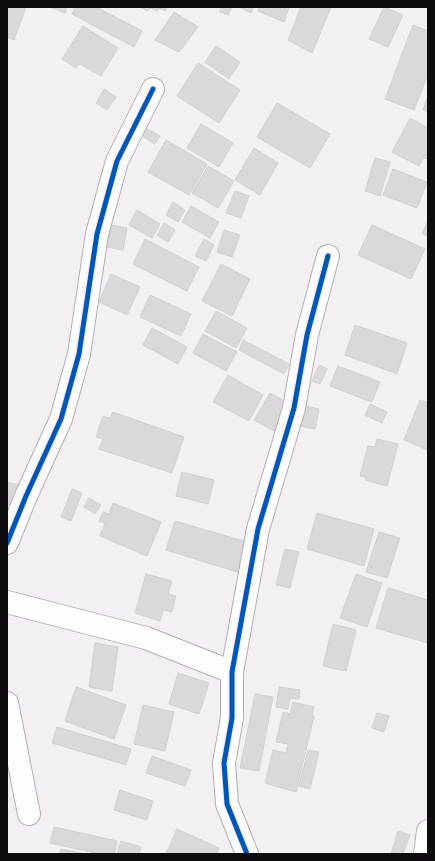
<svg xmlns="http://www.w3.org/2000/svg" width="435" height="861" font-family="'Exo 2',sans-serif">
	<rect width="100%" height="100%" fill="#f3eff3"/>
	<g fill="#dad8da" stroke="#d1cfd1">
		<polygon points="7,7 26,7 14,40 7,37"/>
		<polygon points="50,7 67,7 65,13"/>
		<polygon points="75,7 96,7 142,31 134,47 72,14"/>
		<polygon points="141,7 168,7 165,11 159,8 157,11 151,8 147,11"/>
		<polygon points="222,7 232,7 228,15 219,11"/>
		<polygon points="239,7 253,7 251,13"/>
		<polygon points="259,7 289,7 284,22 258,11"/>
		<polygon points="301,7 331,7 312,53 288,40"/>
		<polygon points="384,7 403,15 388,47 369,39"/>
		<polygon points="174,12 198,27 179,52 155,40"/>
		<polygon points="413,25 428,31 428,74 414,110 385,99"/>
		<polygon points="83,26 118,48 101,76 80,64 76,68 62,59"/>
		<polygon points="216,46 240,62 229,79 205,62"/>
		<polygon points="198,63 240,90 219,123 177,96"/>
		<polygon points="104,89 116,97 107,110 96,103"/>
		<polygon points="428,96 428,112 423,110"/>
		<polygon points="277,103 330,134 310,168 257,137"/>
		<polygon points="410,118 428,128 428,159 423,158 419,166 392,152"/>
		<polygon points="201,124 233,143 219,167 187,148"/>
		<polygon points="146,128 160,136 155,144 141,135"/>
		<polygon points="166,140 207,164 189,195 148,172"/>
		<polygon points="254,148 278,163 260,195 235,180"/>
		<polygon points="375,158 390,162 380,196 365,191"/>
		<polygon points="208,166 234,181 218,208 192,193"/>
		<polygon points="393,169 427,182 417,208 383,195"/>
		<polygon points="235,191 249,196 241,218 226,213"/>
		<polygon points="173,202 185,210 178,222 166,215"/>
		<polygon points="191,206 219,222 210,238 182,222"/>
		<polygon points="137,210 160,224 152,238 129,225"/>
		<polygon points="428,221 428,237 422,233"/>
		<polygon points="164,223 175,230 168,242 157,235"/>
		<polygon points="111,225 127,228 123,250 107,247"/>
		<polygon points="372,225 425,249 411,279 358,255"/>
		<polygon points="224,230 240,235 232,257 217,252"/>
		<polygon points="145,239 199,267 187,291 133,264"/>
		<polygon points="204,239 214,245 206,261 195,256"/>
		<polygon points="221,264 250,279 232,316 202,301"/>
		<polygon points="111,274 140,287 127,315 99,302"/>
		<polygon points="150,295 191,314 181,336 140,317"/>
		<polygon points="216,311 247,328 236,348 205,331"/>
		<polygon points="355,325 407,343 397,374 345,355"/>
		<polygon points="152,328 187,347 178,364 143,345"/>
		<polygon points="203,334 237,352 226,371 193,353"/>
		<polygon points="243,340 289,364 284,374 239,350"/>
		<polygon points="319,365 327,369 320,384 312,381"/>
		<polygon points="338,366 380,382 372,402 330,386"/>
		<polygon points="228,375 263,395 249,421 213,402"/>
		<polygon points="270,393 291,405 276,432 254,420"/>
		<polygon points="420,400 428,403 428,450 404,440"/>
		<polygon points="370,404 387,412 382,423 365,415"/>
		<polygon points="305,406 319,409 315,429 300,426"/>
		<polygon points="113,412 184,437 172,473 99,449 103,439 96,437 103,416 110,418"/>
		<polygon points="377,439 398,444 387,486 365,480 366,477 360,476 368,446 375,447"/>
		<polygon points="182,472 214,480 208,504 176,496"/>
		<polygon points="7,482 22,486 16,506 7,504"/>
		<polygon points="72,489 82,493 71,521 61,517"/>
		<polygon points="89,498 101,505 95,514 84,507"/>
		<polygon points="113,503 161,522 147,556 100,536 105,523 99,521 103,512 109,514"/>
		<polygon points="317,513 374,529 364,566 307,549"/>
		<polygon points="175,521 250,543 241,573 166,550"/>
		<polygon points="379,532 400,538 387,578 366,572"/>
		<polygon points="285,549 299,552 290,588 276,585"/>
		<polygon points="146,574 172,581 168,594 176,596 172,612 163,610 160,621 135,613"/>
		<polygon points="356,574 382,583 367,627 340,618"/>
		<polygon points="388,588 428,600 428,643 376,628"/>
		<polygon points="333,624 356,630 346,671 323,666"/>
		<polygon points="95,643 118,647 112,691 89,687"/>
		<polygon points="178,673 209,683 199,714 169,704"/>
		<polygon points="76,687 126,705 114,739 65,721"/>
		<polygon points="279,687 300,690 299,699 290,698 288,709 276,707"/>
		<polygon points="255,694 273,697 259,771 240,768"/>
		<polygon points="293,702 314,707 312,715 314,716 296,792 265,783 273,750 286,753 288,744 276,742 283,712 290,714"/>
		<polygon points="143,705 174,712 165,751 134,744"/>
		<polygon points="377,713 389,716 384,732 372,728"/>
		<polygon points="57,727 131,749 126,765 52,743"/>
		<polygon points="308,750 319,752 310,789 299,786"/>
		<polygon points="152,756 191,770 185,786 146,773"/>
		<polygon points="120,790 153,801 147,820 114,810"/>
		<polygon points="54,827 117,841 114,854 100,854 50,843"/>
		<polygon points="177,829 219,848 217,854 166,854"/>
		<polygon points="398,831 410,835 403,854 391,854"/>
		<polygon points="121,841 141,847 139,854 117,854"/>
		<polygon points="61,849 85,854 60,854"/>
	</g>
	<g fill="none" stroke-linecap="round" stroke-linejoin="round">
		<defs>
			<g id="minor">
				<polyline points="7,543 26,496 61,419 79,354 97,234 117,161 153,89"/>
				<polyline points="7,602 146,638 232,672"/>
				<polyline points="7,703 29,814"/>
				<polyline points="247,854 227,804 224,763 232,718 232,672 258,529 294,408 307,335 328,256"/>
				<polyline points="425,854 428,831"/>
			</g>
		</defs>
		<use href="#minor" stroke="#b0aeb1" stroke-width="24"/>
		<use href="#minor" stroke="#fdfdfd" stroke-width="22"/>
		<defs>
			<g id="cycleway">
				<polyline points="7,543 26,496 61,419 79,354 97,234 117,161 153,89"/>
				<polyline points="247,854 227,804 224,763 232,718 232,672 258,529 294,408 307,335 328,256"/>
			</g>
		</defs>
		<use href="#cycleway" stroke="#f4edf5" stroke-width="8"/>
		<use href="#cycleway" stroke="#0057b8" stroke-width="5"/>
	</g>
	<rect width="435" height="861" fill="none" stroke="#0f0c0f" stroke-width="16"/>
</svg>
